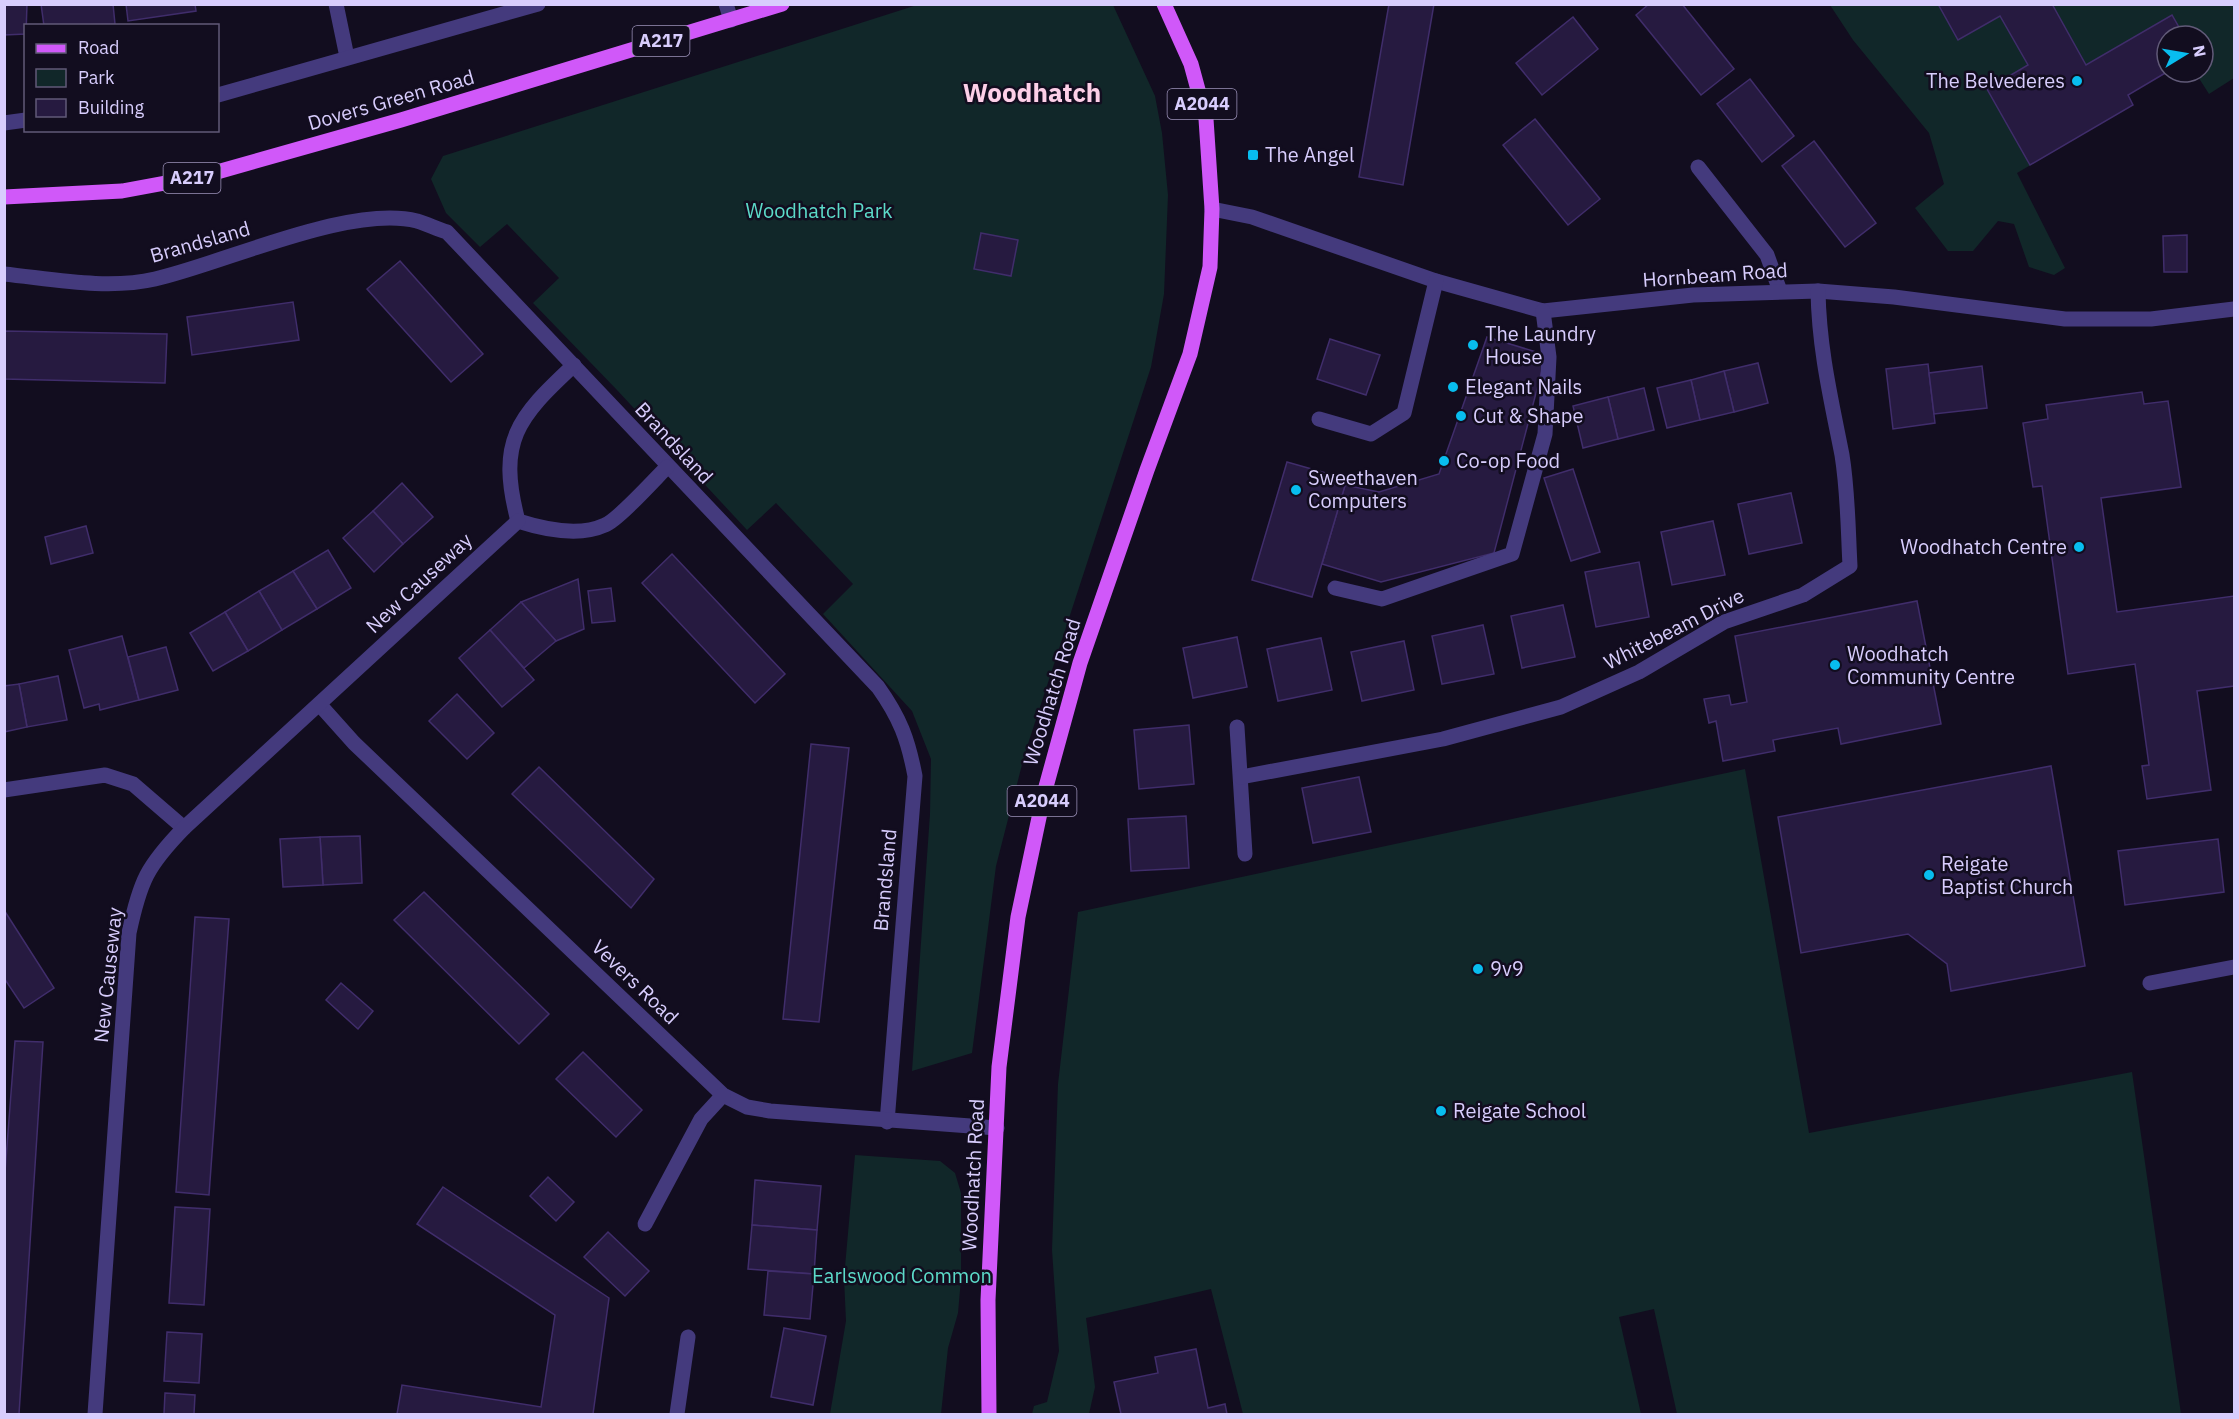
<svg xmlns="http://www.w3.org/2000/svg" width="2239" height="1419" font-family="'IBM Plex Sans',sans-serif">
	<rect width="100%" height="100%" fill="#120d1f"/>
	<g fill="#112729">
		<polygon points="917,5 1113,5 1155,96 1162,133 1168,195 1164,294 1151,367 1025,753 996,866 972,1053 912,1071 930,814 931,759 912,711 823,614 853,584 776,503 747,530 617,390 533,303 559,278 507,224 480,247 446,213 431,179 443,156"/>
		<polygon points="1830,5 2234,5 2234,78 2209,94 2195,72 2203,72 2203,36 2167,36 2167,72 2128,95 2133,105 2017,173 2065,268 2054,275 2029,267 2014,224 1998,221 1973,251 1948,251 1915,208 1944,184 1929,133 1853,40"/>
		<polygon points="1745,769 1809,1133 2132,1072 2181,1414 1677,1414 1654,1309 1619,1317 1641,1414 1243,1414 1211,1289 1086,1318 1095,1387 1089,1414 1032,1414 1034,1406 1047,1402 1059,1351 1052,1250 1058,1084 1078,912"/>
		<polygon points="855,1155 940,1161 955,1173 961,1193 961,1279 958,1313 948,1348 941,1414 830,1414 846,1321 844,1278"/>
	</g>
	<g fill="#261a40" stroke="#402d6b" stroke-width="1.5">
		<polygon points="4,4 27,4 26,34 4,35"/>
		<polygon points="41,4 113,4 115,24 44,26"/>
		<polygon points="126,4 195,4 196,11 128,21"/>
		<polygon points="1389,4 1434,4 1403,185 1359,177"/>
		<polygon points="1649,4 1682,4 1734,69 1701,95 1636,15"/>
		<polygon points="1938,4 2052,4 2086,65 2172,15 2184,36 2167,36 2167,72 2128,95 2133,105 2030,165 1987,89 2028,65 2000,16 1958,40"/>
		<polygon points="1573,17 1598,49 1542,95 1516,63"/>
		<polygon points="1750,79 1794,136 1762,162 1717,104"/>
		<polygon points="1535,119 1600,199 1568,225 1503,145"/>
		<polygon points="1814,141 1876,223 1845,247 1782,166"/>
		<polygon points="981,233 1018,240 1011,276 974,269"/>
		<polygon points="2187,235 2187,272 2164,272 2163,236"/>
		<polygon points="400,261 483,354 451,382 367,289"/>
		<polygon points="293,302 299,340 192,355 187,317"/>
		<polygon points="4,331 167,334 165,383 4,379"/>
		<polygon points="1487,337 1546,355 1494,553 1381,582 1322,564 1345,485 1379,492 1439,474"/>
		<polygon points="1330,339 1380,355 1366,395 1317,379"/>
		<polygon points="1758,363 1768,403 1734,412 1724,371"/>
		<polygon points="1928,364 1935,423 1893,429 1886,369"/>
		<polygon points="1982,366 1987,408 1934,414 1929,373"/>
		<polygon points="1724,371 1734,412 1700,420 1691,380"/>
		<polygon points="1691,380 1700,420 1667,428 1657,388"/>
		<polygon points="1644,388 1654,430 1618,439 1608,397"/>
		<polygon points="2142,392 2144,404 2168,401 2181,487 2101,498 2117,612 2234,596 2234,686 2197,691 2211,790 2147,799 2142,766 2149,765 2135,664 2068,674 2042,486 2033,487 2023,423 2048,419 2046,405"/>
		<polygon points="1608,397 1618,439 1583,448 1573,406"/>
		<polygon points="1287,462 1347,479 1312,597 1252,580"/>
		<polygon points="1573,469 1600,552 1571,561 1544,478"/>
		<polygon points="402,483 433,517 403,544 373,511"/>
		<polygon points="1791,493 1802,543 1749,554 1738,504"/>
		<polygon points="373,511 403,544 374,572 343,538"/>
		<polygon points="1713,521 1725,575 1672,585 1661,532"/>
		<polygon points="86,526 93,553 51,564 45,537"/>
		<polygon points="328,550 351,588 317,609 293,571"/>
		<polygon points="672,554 785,674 755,703 642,583"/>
		<polygon points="1639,562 1649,617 1596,627 1585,572"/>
		<polygon points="293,571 317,609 282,630 259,591"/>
		<polygon points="578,579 584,629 556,641 521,602"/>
		<polygon points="611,588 615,621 592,623 588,591"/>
		<polygon points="259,591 282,630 248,651 225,612"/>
		<polygon points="1917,601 1941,724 1841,744 1838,728 1773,740 1775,751 1723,761 1716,721 1709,723 1704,699 1729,695 1731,705 1747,702 1735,636"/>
		<polygon points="521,602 556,641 524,668 490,630"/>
		<polygon points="1563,605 1575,657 1522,668 1511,616"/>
		<polygon points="225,612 248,651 213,671 190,633"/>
		<polygon points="1483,625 1494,674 1442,684 1432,636"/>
		<polygon points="490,630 534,680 502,707 459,658"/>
		<polygon points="122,636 139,700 100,710 99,704 84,708 69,650"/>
		<polygon points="1237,637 1247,687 1193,698 1183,648"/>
		<polygon points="1321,638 1332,690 1278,701 1267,649"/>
		<polygon points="1404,641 1414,690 1362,701 1351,652"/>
		<polygon points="166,647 178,690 139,700 128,657"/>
		<polygon points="58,676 67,720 27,727 19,684"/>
		<polygon points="19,684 27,727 4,732 4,686"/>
		<polygon points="457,694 494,733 467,759 429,721"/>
		<polygon points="1189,725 1194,784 1139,789 1134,730"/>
		<polygon points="811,744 849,748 819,1022 783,1019"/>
		<polygon points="2051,766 2085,966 1951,991 1947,964 1908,934 1801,953 1778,817"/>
		<polygon points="539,767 654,879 631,908 512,794"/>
		<polygon points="1359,777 1371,832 1313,843 1302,788"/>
		<polygon points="1186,816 1189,868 1131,871 1128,819"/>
		<polygon points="360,836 362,883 323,885 320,837"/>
		<polygon points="320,837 323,885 283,887 280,839"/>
		<polygon points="2218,839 2224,892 2125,905 2118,851"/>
		<polygon points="424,892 549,1014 519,1044 394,920"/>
		<polygon points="4,910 54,988 24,1008 4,978"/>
		<polygon points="195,917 229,919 209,1195 176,1192"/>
		<polygon points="341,983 373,1011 358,1029 326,1000"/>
		<polygon points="15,1041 43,1042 19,1414 4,1414 4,1185"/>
		<polygon points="583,1052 642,1110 616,1137 556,1079"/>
		<polygon points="548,1177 574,1202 556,1221 530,1196"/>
		<polygon points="755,1180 821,1186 817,1230 752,1225"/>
		<polygon points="443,1187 609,1298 593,1414 397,1414 402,1385 541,1407 555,1315 417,1224"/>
		<polygon points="175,1207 210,1209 204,1305 169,1303"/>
		<polygon points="752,1225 817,1230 814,1274 748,1269"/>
		<polygon points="608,1232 649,1271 625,1296 584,1257"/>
		<polygon points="768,1271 814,1274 810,1319 764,1315"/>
		<polygon points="784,1328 826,1336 813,1405 771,1397"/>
		<polygon points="167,1332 202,1334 199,1383 164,1381"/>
		<polygon points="1196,1349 1208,1408 1225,1404 1227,1414 1121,1414 1114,1382 1158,1373 1155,1357"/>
		<polygon points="165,1393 195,1395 194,1414 164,1414"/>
	</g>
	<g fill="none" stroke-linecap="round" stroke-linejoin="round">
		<g stroke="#443a7d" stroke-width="15">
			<polyline points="336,4 347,57"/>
			<polyline points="726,4 731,20"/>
			<polyline points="218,95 538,4"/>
			<polyline points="4,123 26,120"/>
			<polyline points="1698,167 1767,255 1780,291"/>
			<polyline points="1212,209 1252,217 1436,281 1543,311 1693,295 1818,291 1894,297 2065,319 2151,319 2234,309"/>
			<path d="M4,274c49,5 103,16 151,5 70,-16 195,-75 262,-58 10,3 20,8 30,11l431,455c22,31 30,52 37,89l-28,346"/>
			<path d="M574,365c-57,53 -77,76 -56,156 25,8 61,16 87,4 13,-5 50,-46 62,-58"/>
			<polyline points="1319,419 1371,434 1404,413 1436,281"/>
			<polyline points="1335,588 1382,599 1512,554 1545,434 1549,357 1543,311"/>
			<polyline points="320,705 354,743 723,1095 747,1107 770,1111 997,1128"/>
			<polyline points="1237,727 1245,854"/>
			<path d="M1241,777l202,-38 118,-32 78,-35 85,-50 79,-27 47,-29c-2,-37 -2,-74 -8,-111 -11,-56 -23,-106 -24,-164"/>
			<polyline points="4,790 105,775 133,784 184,828"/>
			<polyline points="2150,983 2234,967"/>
			<polyline points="645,1224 701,1119 723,1095"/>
			<path d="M95,1414l34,-481c11,-52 18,-67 55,-105l334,-307"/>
			<polyline points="677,1414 688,1337"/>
		</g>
		<g stroke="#d058f9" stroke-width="15">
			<polyline points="4,197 122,191 203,176 401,120 782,4"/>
			<polyline points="989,1414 988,1300 999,1067 1018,917 1044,794 1080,663 1147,470 1190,354 1210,267 1212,209 1206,119 1191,64 1164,4"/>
		</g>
	</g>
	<g fill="#08bdef" stroke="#120d1f" stroke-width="2">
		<circle cx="2077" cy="81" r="6"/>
		<rect x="1247" y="149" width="12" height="12" rx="3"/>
		<circle cx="1473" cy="345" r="6"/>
		<circle cx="1453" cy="387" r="6"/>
		<circle cx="1461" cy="416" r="6"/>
		<circle cx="1444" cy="461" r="6"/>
		<circle cx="1296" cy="490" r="6"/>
		<circle cx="2079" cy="547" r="6"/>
		<circle cx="1835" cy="665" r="6"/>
		<circle cx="1929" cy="875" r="6"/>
		<circle cx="1478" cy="969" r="6"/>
		<circle cx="1441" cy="1111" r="6"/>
	</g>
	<g text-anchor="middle" stroke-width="5" stroke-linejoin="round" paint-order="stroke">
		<g fill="#120d1f" stroke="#9d93ba" stroke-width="1.5">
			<rect x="632.5" y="26" width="57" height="30" rx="4.5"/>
			<rect x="1167.5" y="89" width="69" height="30" rx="4.5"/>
			<rect x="163.5" y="163" width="57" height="30" rx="4.5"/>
			<rect x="1007.5" y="786" width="69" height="30" rx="4.5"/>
		</g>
		<g font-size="18" font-weight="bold" fill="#d8cdfd">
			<text x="661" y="47">A217</text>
			<text x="1202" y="110">A2044</text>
			<text x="192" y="184">A217</text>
			<text x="1042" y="807">A2044</text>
		</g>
		<g font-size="20" fill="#d8cdfd" stroke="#120d1f" text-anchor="start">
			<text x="2065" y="88" text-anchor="end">The Belvederes</text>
			<text x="1265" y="162">The Angel</text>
			<text x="1485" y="341">The Laundry<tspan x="1485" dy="23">House</tspan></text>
			<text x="1465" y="394">Elegant Nails</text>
			<text x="1473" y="423">Cut &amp; Shape</text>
			<text x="1456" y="468">Co-op Food</text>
			<text x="1308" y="485">Sweethaven<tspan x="1308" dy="23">Computers</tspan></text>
			<text x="2067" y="554" text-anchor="end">Woodhatch Centre</text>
			<text x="1847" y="661">Woodhatch<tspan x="1847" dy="23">Community Centre</tspan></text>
			<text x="1941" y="871">Reigate<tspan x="1941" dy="23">Baptist Church</tspan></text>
			<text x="1490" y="976">9v9</text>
			<text x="1453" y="1118">Reigate School</text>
		</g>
		<g font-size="20" fill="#d8cdfd" stroke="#120d1f">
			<text transform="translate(391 100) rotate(-16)" y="7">Dovers Green Road</text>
			<text transform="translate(200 242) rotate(-16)" y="7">Brandsland</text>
			<text transform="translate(1715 275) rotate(-4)" y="7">Hornbeam Road</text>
			<text transform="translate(674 443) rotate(47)" y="7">Brandsland</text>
			<text transform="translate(419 583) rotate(-43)" y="7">New Causeway</text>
			<text transform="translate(1674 629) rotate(-27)" y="7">Whitebeam Drive</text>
			<text transform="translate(1052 692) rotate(-73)" y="7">Woodhatch Road</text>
			<text transform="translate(885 880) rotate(-85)" y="7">Brandsland</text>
			<text transform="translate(108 975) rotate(-84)" y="7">New Causeway</text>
			<text transform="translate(635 982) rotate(44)" y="7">Vevers Road</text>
			<text transform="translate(973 1175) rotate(-87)" y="7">Woodhatch Road</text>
		</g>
		<g font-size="20" fill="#5cdac9" stroke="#120d1f">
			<text x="819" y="218">Woodhatch Park</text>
			<text x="902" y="1283">Earlswood Common</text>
		</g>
		<g font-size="26" font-weight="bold" fill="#fdcfe7" stroke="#120d1f">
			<text x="1032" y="102">Woodhatch</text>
		</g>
	</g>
	<rect width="2239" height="1419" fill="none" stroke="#d8cdfd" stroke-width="12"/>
	<rect x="24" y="24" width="195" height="108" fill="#120d1f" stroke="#615a78" stroke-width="1.5"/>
	<rect x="36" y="44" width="30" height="9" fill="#d058f9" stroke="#615a78" stroke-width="1.5"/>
	<text x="78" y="54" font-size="18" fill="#d8cdfd">Road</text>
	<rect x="36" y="69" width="30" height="18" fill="#112729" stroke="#615a78" stroke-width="1.5"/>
	<text x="78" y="84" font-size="18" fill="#d8cdfd">Park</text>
	<rect x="36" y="99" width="30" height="18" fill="#261a40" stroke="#615a78" stroke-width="1.5"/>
	<text x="78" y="114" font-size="18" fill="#d8cdfd">Building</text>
	<g transform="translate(2185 54) rotate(79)"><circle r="28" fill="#120d1f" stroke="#615a78" stroke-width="1.5"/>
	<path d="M0-4.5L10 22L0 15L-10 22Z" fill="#08bdef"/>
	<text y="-9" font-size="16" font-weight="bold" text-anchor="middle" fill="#d8cdfd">N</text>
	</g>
</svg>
